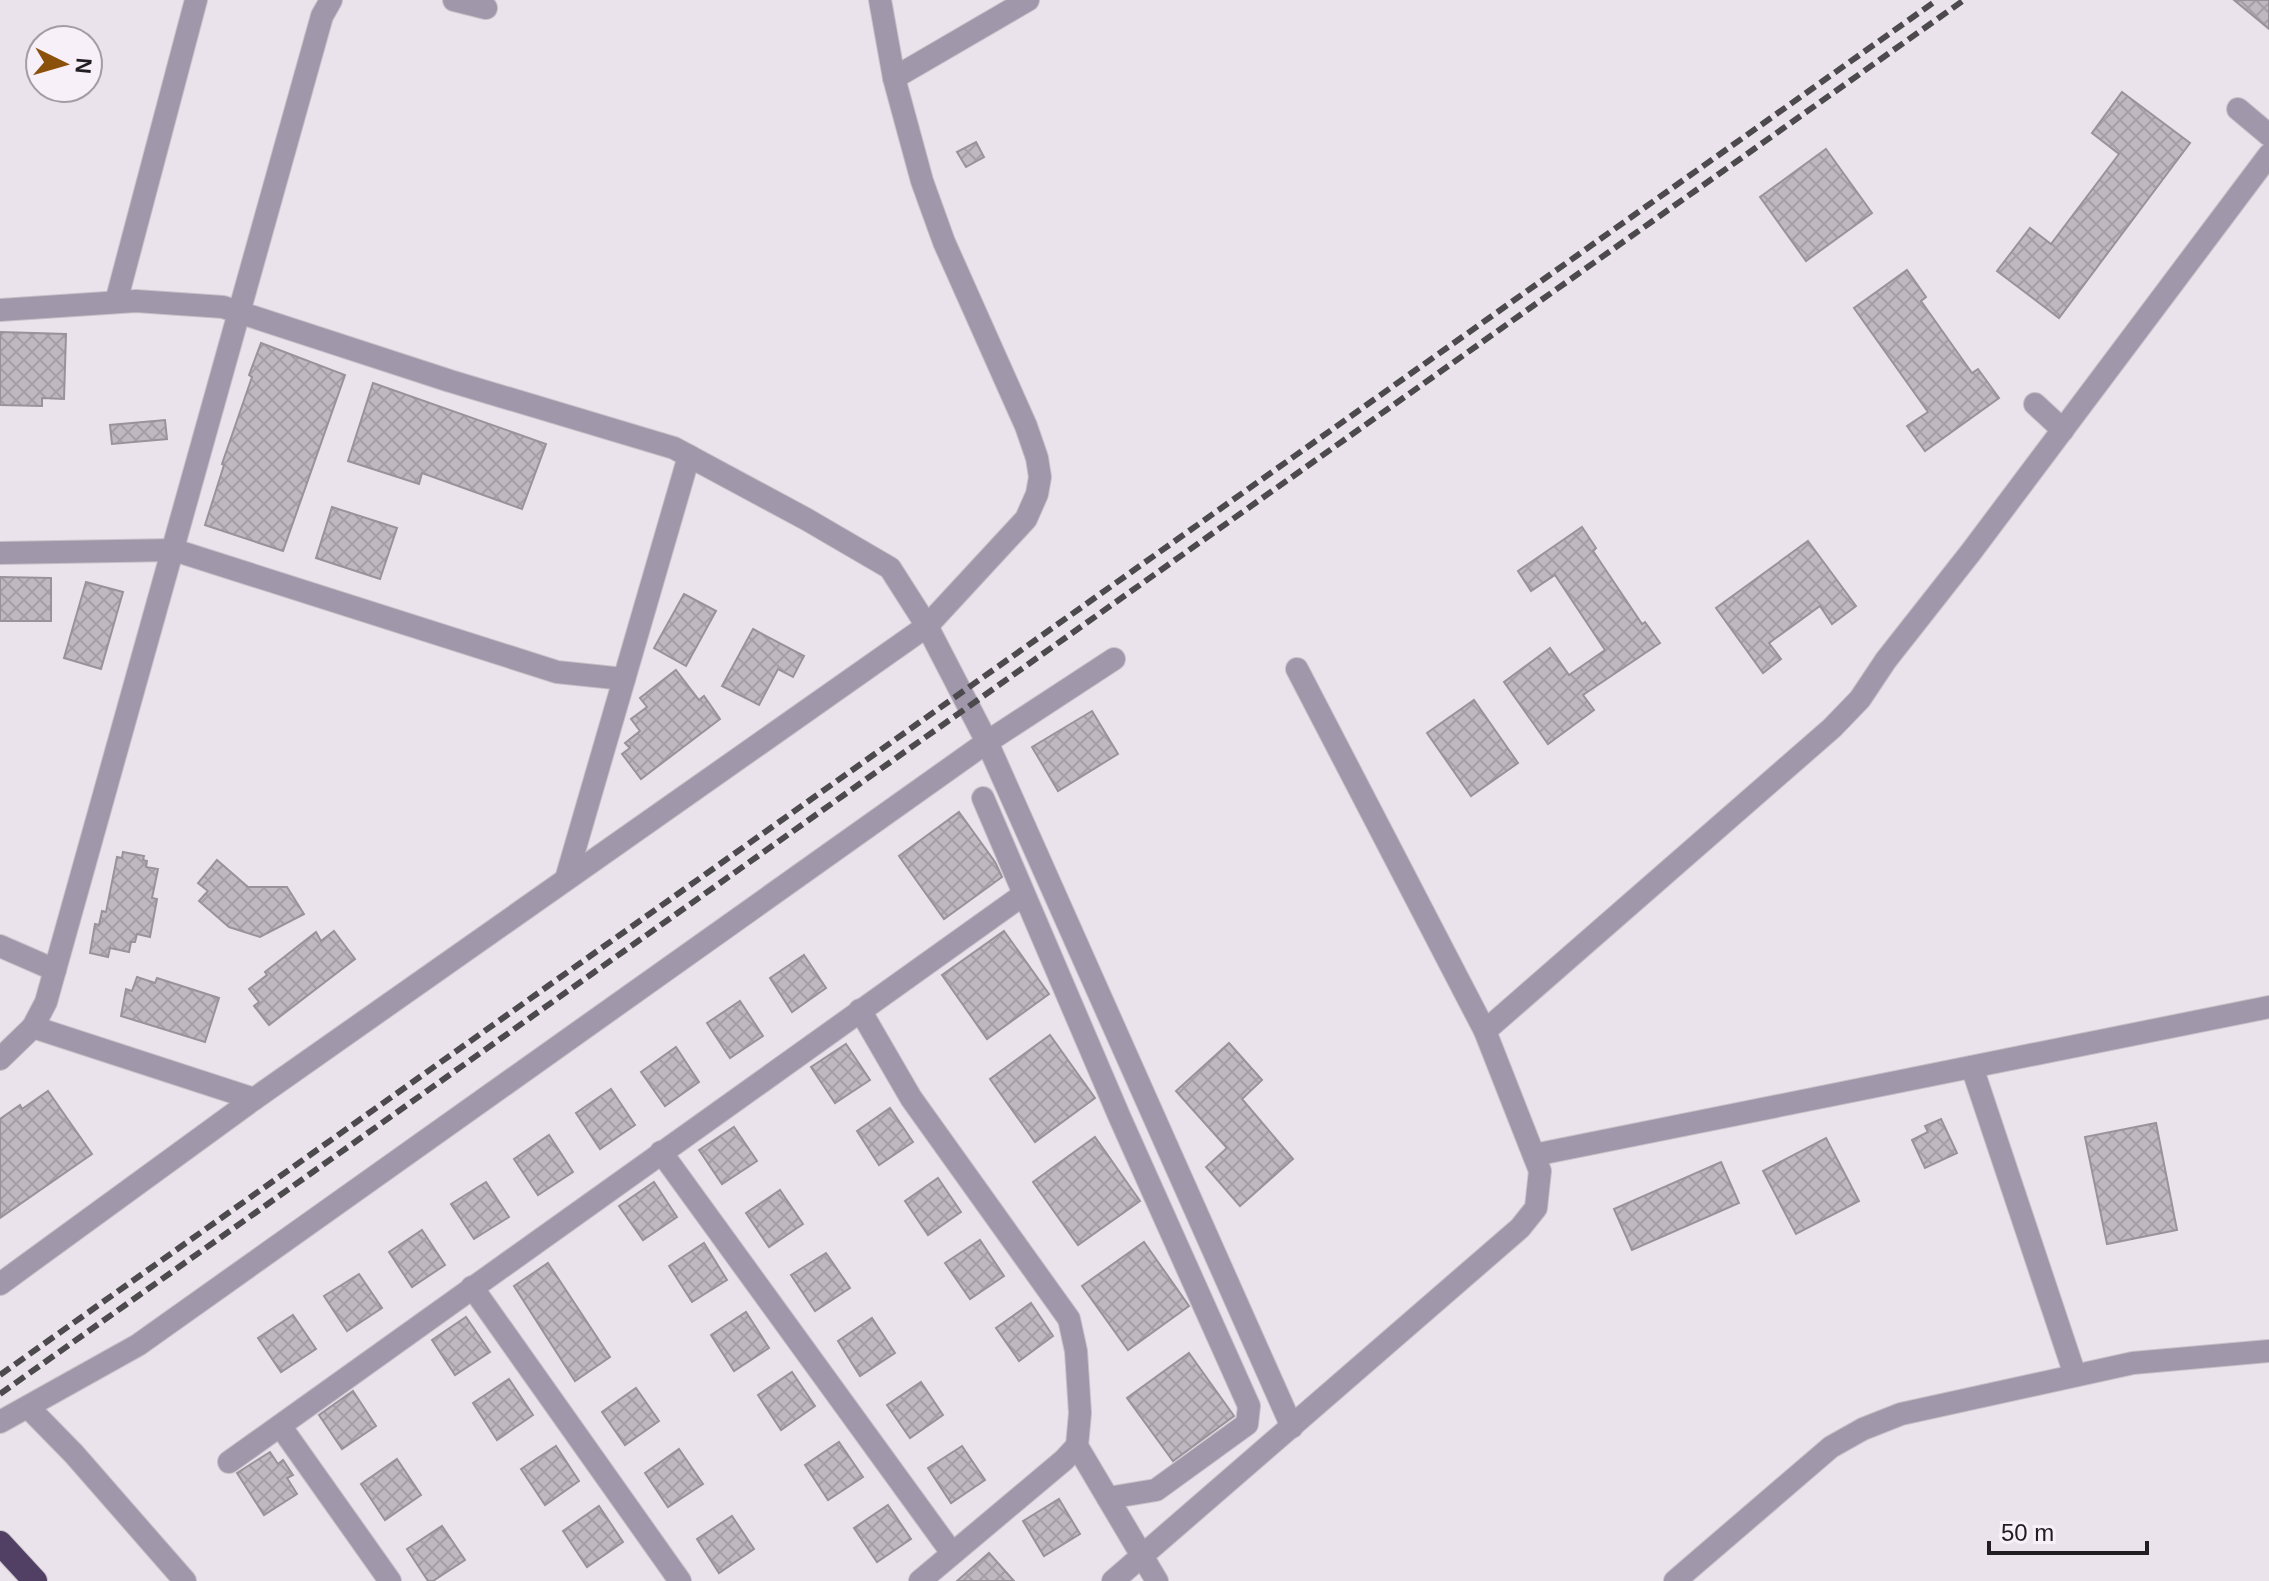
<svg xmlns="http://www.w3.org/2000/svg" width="2269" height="1581" font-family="Arial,sans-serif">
	<defs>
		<pattern id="building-cross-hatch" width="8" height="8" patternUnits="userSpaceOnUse" patternTransform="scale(2)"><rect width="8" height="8" fill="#c0b8c0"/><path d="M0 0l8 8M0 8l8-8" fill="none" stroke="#a59ea5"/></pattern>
	</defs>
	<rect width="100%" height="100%" fill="#ebe3ec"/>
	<g fill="url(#building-cross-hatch)" stroke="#9a929a" stroke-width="2">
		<polygon points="2234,0 2269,0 2269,29"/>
		<polygon points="2122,92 2190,143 2059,318 1997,271 2030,228 2051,244 2119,154 2092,133"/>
		<polygon points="976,142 984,157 966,167 957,152"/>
		<polygon points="1826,149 1872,213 1806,261 1760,197"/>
		<polygon points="1907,270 1926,297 1921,301 1972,373 1978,369 1999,398 1925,451 1907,426 1928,412 1854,308"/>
		<polygon points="0,332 66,334 64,399 42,398 42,406 0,405"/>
		<polygon points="261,343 345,375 283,551 205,525 224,465 222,464 252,377 249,375"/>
		<polygon points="373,383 546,444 522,509 422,473 419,484 348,461"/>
		<polygon points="165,420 167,439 112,444 110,425"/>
		<polygon points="332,507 397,528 380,579 316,558"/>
		<polygon points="1582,527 1596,548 1593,551 1642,624 1645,622 1660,643 1583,695 1594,710 1548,744 1504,682 1550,648 1569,675 1605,650 1555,575 1531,591 1518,571"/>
		<polygon points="1808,541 1856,606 1832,624 1820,606 1769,643 1781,659 1763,673 1716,608"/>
		<polygon points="0,577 51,578 51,621 0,621"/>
		<polygon points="86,582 123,592 101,669 64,658"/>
		<polygon points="684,594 716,611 686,666 654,648"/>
		<polygon points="753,629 804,656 793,677 778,669 759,705 722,686"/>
		<polygon points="676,670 699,700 704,696 720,719 641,779 622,754 630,748 625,743 640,731 631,719 647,707 640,698"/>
		<polygon points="1474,700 1518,763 1471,796 1427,733"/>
		<polygon points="1092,711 1118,754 1058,791 1032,747"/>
		<polygon points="959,812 995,862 1002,877 944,919 899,856"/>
		<polygon points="123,852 144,856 143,860 147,861 146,867 158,869 152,898 157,899 150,937 137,934 135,942 131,942 129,952 110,948 108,957 90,953 95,924 99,925 102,911 106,912 117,857 122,858"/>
		<polygon points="217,860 248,887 287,887 304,914 260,937 229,927 199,901 208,891 198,883"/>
		<polygon points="334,931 355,959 269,1025 254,1006 259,1002 249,989 267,975 265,972 316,932 321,941"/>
		<polygon points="1004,931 1049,994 987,1039 942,975"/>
		<polygon points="804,955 826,988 792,1012 770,978"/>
		<polygon points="137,977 155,983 157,978 219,998 205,1042 121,1016 126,989 132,991"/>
		<polygon points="740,1001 763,1036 730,1058 707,1023"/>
		<polygon points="1050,1035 1095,1098 1035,1142 990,1079"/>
		<polygon points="1229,1043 1262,1080 1242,1099 1293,1159 1240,1206 1206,1167 1227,1148 1176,1091"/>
		<polygon points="846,1044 870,1080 835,1103 811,1067"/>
		<polygon points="676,1047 699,1082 665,1106 641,1072"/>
		<polygon points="611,1089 635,1125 600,1149 576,1113"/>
		<polygon points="48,1091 92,1154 0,1218 0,1119 20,1105 22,1109"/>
		<polygon points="890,1108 913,1142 879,1165 857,1131"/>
		<polygon points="1941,1119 1957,1153 1925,1168 1912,1140 1928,1132 1925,1126"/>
		<polygon points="2156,1123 2177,1230 2107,1244 2085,1137"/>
		<polygon points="734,1127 757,1161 722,1184 699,1150"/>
		<polygon points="549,1135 573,1172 538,1195 514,1159"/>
		<polygon points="1095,1137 1140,1201 1078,1245 1033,1182"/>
		<polygon points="1826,1138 1859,1201 1796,1234 1763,1171"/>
		<polygon points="1721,1162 1739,1203 1632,1250 1614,1209"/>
		<polygon points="938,1178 961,1212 928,1235 905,1201"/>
		<polygon points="486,1182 509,1217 474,1239 451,1204"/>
		<polygon points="654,1182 677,1217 643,1240 619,1206"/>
		<polygon points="780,1190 803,1224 769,1247 746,1213"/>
		<polygon points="422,1230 445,1265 412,1287 389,1252"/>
		<polygon points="980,1240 1004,1276 970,1299 945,1263"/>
		<polygon points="1144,1242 1189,1306 1128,1350 1082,1286"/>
		<polygon points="704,1243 727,1280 692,1302 669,1266"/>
		<polygon points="826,1253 850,1288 815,1311 791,1275"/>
		<polygon points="548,1263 610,1357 575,1381 514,1286"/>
		<polygon points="359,1274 382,1308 347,1331 324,1296"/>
		<polygon points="1031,1303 1053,1336 1019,1361 996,1328"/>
		<polygon points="746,1312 769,1348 734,1371 711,1335"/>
		<polygon points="293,1315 316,1349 281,1372 258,1338"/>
		<polygon points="466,1317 490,1352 455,1375 432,1340"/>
		<polygon points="872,1318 895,1353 860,1376 838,1341"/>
		<polygon points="1189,1353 1234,1416 1173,1461 1127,1398"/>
		<polygon points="792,1372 815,1406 781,1430 758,1395"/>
		<polygon points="509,1379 533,1415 497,1440 473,1403"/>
		<polygon points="921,1382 943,1415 910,1438 887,1405"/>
		<polygon points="636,1388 659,1421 625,1445 602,1412"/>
		<polygon points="353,1391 376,1426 342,1449 319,1415"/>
		<polygon points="839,1442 863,1477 828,1500 805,1465"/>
		<polygon points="556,1446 579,1481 545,1505 521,1469"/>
		<polygon points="962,1446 985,1480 951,1503 928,1468"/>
		<polygon points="679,1449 703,1484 668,1507 645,1473"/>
		<polygon points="270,1452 278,1464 283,1460 293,1475 287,1478 297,1494 264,1515 237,1473"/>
		<polygon points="397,1459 421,1495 385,1520 361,1484"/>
		<polygon points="1059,1499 1080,1534 1044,1556 1023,1521"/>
		<polygon points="888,1505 911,1539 877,1562 854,1528"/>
		<polygon points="599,1506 623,1542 587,1567 563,1531"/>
		<polygon points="732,1516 754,1549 719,1573 697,1539"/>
		<polygon points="442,1526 465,1560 433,1581 428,1581 407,1549"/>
		<polygon points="989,1553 1014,1581 957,1581"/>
	</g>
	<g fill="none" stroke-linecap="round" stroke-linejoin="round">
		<defs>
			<g id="minor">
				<polyline points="454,0 486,8"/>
				<polyline points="894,78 1028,0"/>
				<polyline points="2238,109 2269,135"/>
				<polyline points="116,302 196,0"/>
				<polyline points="0,310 136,301 223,307 450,381 674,448 806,519 890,568 927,626 987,742 1292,1427"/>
				<polyline points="2035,404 2063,430"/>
				<polyline points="0,553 174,550 557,672 624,679"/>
				<polyline points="983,798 1120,1118 1249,1406 1247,1424 1156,1490 1108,1498"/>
				<polyline points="566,879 689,456"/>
				<polyline points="0,946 55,970"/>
				<polyline points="860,1010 911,1098 1069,1319 1076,1351 1080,1413 1077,1446 1157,1581"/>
				<polyline points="33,1027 254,1099"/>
				<polyline points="1485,1031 1832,728 1860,699 1886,660 1971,552 2269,155"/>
				<polyline points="0,1059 33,1027 46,1002 322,16 331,0"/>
				<polyline points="1972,1067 2075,1375"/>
				<polyline points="661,1152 952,1553"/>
				<polyline points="1534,1155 2269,1007"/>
				<polyline points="0,1284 254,1099 927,626 1026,519 1037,494 1040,477 1037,458 1026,426 944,242 922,181 894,78 880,0"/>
				<polyline points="472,1287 680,1581"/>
				<polyline points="28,1407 74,1454 185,1581"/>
				<polyline points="0,1422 138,1345 987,742 1114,659"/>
				<polyline points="281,1427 390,1581"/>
				<polyline points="229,1462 1023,895"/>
				<polyline points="920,1581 1064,1460 1077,1446"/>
				<polyline points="1113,1581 1520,1228 1536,1208 1540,1171 1485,1031 1297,669"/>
				<polyline points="1675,1581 1831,1447 1863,1429 1901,1414 2133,1363 2269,1351"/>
			</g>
			<polyline id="highway" points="0,1543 35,1581"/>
		</defs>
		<use href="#minor" stroke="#c6c0c7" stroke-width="24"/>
		<use href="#highway" stroke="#c6c0c7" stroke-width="26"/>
		<use href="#minor" stroke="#a097aa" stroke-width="22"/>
		<use href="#highway" stroke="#524064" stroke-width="24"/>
		<g stroke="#4d4a4e" stroke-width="6" stroke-dasharray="12 6" stroke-linecap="butt">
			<polyline points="0,1375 1937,0"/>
			<polyline points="0,1394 1964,0"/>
		</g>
	</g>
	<g transform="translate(64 64) rotate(95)"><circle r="38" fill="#f8f0f9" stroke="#a29ca3" stroke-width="2"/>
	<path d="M0-6L14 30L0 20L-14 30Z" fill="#8b510b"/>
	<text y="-12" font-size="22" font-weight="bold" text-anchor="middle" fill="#201e21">N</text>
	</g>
	<path d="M1989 1541v12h158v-12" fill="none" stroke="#201e21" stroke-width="4"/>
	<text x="2001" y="1541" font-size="24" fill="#201e21" stroke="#f8f0f9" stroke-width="6" paint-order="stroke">50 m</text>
</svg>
